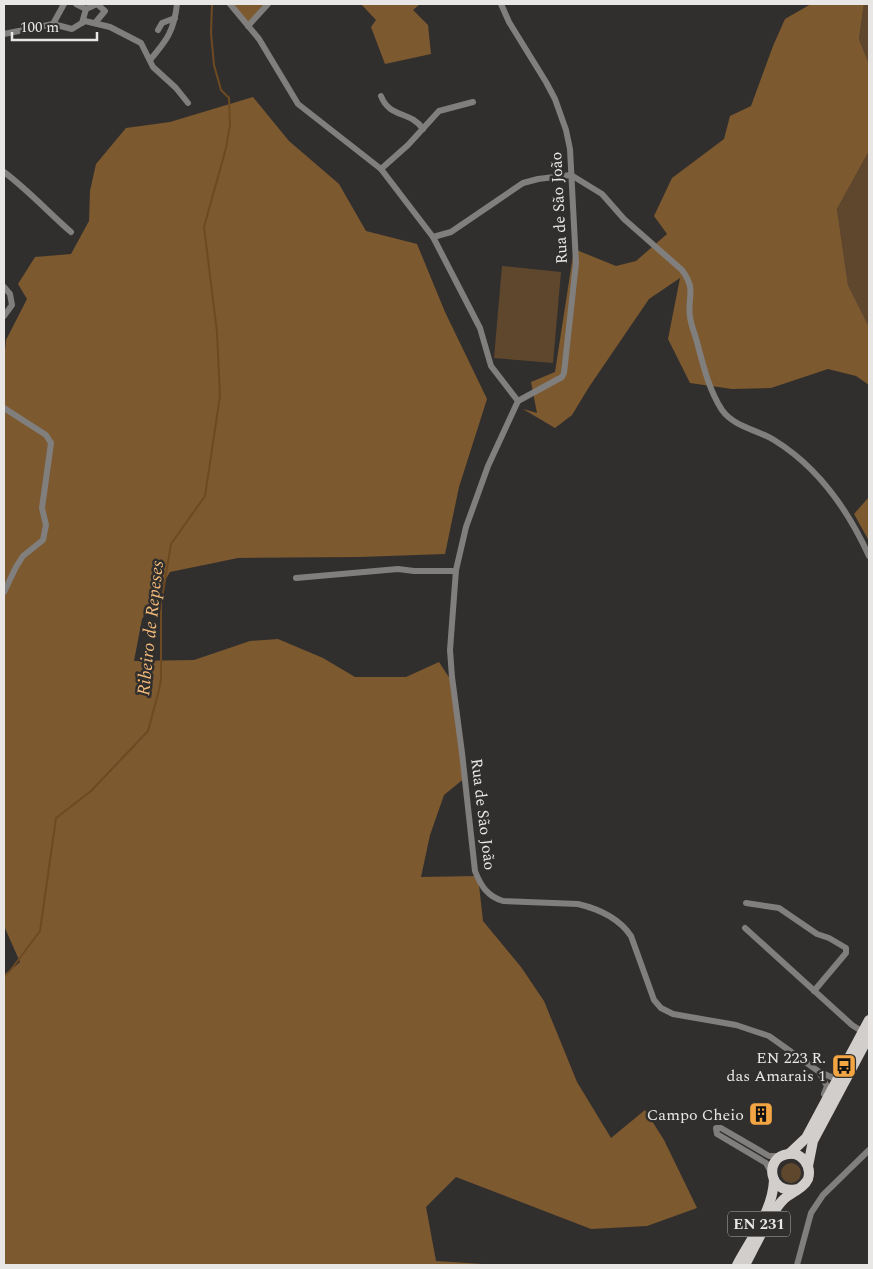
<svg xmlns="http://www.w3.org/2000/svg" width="873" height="1269" font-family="Spectral,serif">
	<rect width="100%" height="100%" fill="#312f2d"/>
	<g fill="#5f472d">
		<polygon points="864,4 869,4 869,64 859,39"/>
		<polygon points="869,151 869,327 848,285 837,209"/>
		<polygon points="502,266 561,272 553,363 494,358"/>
		<circle cx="791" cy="1173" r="10"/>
	</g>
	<g fill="#7d5930">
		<polygon points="230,4 268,4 248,26"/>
		<polygon points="361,4 420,4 413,10 428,25 431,54 385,64 371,27 376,20"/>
		<polygon points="811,4 864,4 859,39 869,64 869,151 837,209 848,285 869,327 869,385 856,376 828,369 771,388 732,389 690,383 668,339 680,278 649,299 589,387 572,415 555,428 523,409 537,413 531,382 555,372 574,249 616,266 636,261 667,234 654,216 672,178 724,139 730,116 751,106 773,46 785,19"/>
		<polygon points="253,97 289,141 339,184 366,231 417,244 445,312 487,399 459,487 445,554 359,557 238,558 170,572 142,619 134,661 194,660 250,641 278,639 323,658 355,677 406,677 439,662 452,682 466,777 444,795 430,835 421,877 478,876 483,921 521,967 544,1001 577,1082 611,1138 645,1110 664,1140 697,1208 647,1226 591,1229 456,1177 426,1207 436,1261 498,1265 4,1265 4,976 20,962 4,926 4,360 6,340 27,299 18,284 35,257 71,254 89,221 90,191 96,164 126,128 170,122"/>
		<polygon points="869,497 869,541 854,514"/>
	</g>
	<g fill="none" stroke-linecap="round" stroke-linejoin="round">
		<polyline stroke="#6d4a21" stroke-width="2" points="4,976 10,971 40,931 56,818 91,791 148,731 159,690 161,679 161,604 171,544 205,496 220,396 217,332 204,227 226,148 230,125 229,98 221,90 214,65 211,33 212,4"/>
		<g stroke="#807f7e" stroke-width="6">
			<polyline points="76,4 86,9 82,23"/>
			<polyline points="230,4 259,39 298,104 381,169 433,237 480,328 491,366 518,401"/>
			<path d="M501,4l8,18 37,60 9,17 11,31 4,19 6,114 -12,110 -2,4 -44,24 -30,65 -22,61 -10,43 -6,80 2,27 10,76 13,118c6,15 12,25 28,30l75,3c21,5 41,14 53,32l23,64 7,8 12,6 63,11 33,11 49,35 13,6 9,-3"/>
			<polyline points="86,9 97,4 105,11 95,23"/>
			<polyline points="53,24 64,4"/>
			<polyline points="248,26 268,4"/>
			<polyline points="158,30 162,23 175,18"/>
			<polyline points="4,34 53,24 72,29 85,21 110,27 141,43 153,67 176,88 188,103"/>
			<path d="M150,60c17,-20 24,-29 27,-56"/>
			<path d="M381,96c9,23 29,14 42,33"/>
			<polyline points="381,169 408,145 439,111 473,102"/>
			<path d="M4,172c24,18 44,40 67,60"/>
			<path d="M571,175l31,19 22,25 58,51c15,21 5,25 8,47 1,8 5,17 7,25 6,23 12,48 25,68 12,17 36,20 52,30 44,27 74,70 95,116"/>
			<polyline points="433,237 451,232 523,183 538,179 571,175"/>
			<polyline points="4,287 10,294 12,305 4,316"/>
			<polyline points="4,408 46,435 51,443 42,508 46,525 43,540 23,556 16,567 4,592"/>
			<polyline points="296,578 398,569 414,571 455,571"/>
			<polyline points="746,903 779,908 817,934 829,938 846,948 846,953 814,991"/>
			<polyline points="745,928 852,1025 863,1032"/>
			<polyline points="820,1074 827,1086 824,1094"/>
			<polyline points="771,1172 766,1163 717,1134 716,1128 721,1128 769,1156 780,1156"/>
			<polyline points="797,1265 811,1213 823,1195 869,1150"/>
		</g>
		<g stroke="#d1cecc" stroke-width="10">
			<polyline points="789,1154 806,1138 869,1020"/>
			<polyline points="808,1166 813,1141 869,1036"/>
			<path d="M737,1265c14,-26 36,-55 37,-85"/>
			<path d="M745,1265c10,-18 25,-53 39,-66 8,-7 20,-11 24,-20 4,-13 -6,-27 -20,-25 -25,3 -19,42 9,35"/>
		</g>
	</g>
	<defs>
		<symbol id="bus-square" viewBox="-11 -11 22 22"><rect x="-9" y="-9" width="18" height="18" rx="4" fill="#f3a443" stroke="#312f2d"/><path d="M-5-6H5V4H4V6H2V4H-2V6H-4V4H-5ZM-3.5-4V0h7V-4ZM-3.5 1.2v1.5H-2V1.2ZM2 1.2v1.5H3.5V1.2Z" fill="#111"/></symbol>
		<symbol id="building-square" viewBox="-11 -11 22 22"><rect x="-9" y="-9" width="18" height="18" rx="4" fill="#f3a443" stroke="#312f2d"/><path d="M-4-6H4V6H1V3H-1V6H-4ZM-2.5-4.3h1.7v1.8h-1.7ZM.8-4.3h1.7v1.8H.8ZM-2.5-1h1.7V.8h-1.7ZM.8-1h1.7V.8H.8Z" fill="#111"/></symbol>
	</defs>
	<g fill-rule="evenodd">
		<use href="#bus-square" x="830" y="1052" width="28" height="28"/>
		<use href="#building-square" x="747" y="1100" width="28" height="28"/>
	</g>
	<g text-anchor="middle" stroke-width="5" stroke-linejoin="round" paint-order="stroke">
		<rect fill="#312f2d" stroke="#b1b0ae" stroke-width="1" x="728" y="1211.5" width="62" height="25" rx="4"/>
		<g font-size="15" font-weight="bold" fill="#e8e7e6">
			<text x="759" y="1229">EN 231</text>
		</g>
		<g font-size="16" fill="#e8e7e6" stroke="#312f2d">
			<text transform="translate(558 208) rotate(-93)" y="6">Rua de São João</text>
			<text transform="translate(484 814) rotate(83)" y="6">Rua de São João</text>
		</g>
		<g font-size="16" fill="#e8e7e6" stroke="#312f2d" text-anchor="end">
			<text x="826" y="1063">EN 223 R.<tspan x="826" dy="18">das Amarais 1</tspan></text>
			<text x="744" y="1120">Campo Cheio</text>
		</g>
		<g font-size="18" font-style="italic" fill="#f2b97a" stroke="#312f2d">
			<text transform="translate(150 628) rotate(-84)" y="6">Ribeiro de Repeses</text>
		</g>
	</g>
	<rect width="873" height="1269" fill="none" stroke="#e8e7e6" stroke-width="10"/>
	<path d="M12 32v8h85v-8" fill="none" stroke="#e8e7e6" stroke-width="2.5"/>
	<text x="20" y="32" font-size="15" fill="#e8e7e6" stroke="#312f2d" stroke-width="4" paint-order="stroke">100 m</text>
</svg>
